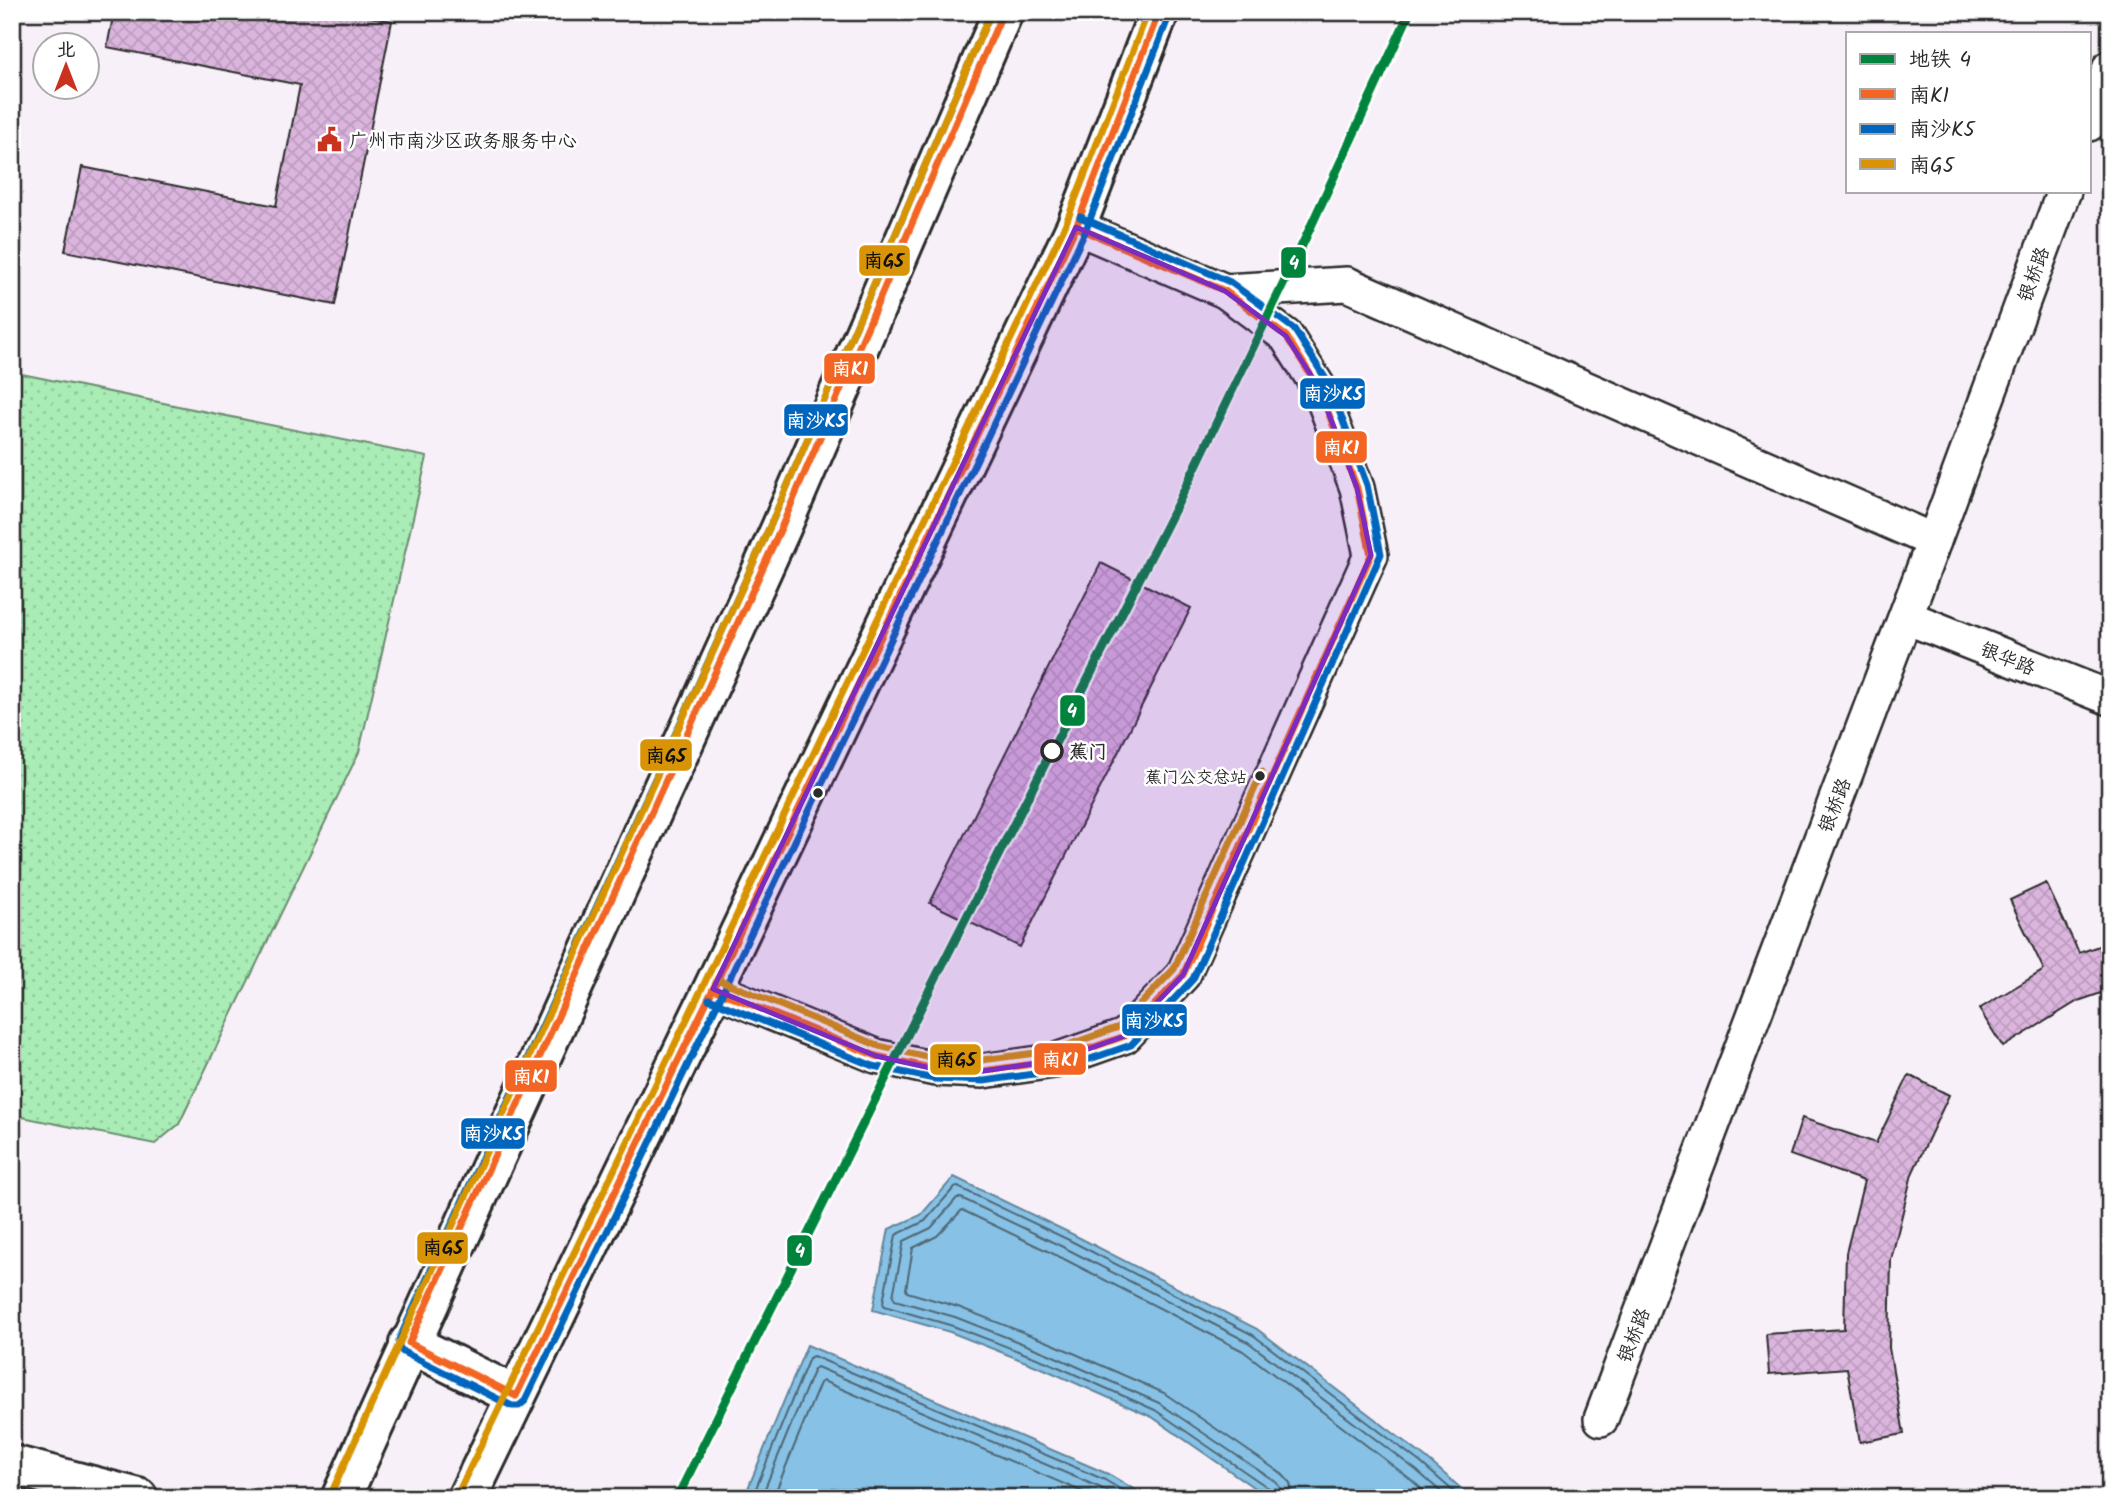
<svg xmlns="http://www.w3.org/2000/svg" width="2122" height="1510" font-family="Kalam,'LXGW WenKai TC',sans-serif">
	<defs>
		<pattern id="garden-dots" width="8" height="8" patternUnits="userSpaceOnUse" patternTransform="scale(1.75)"><rect width="8" height="8" fill="#a9ecb6"/><path d="M2 2h.1M6 6h.1" fill="none" stroke="#92cb9d" stroke-width="1.8" stroke-linecap="round"/></pattern>
		<pattern id="building-cross-hatch" width="8" height="8" patternUnits="userSpaceOnUse" patternTransform="scale(1.75)"><rect width="8" height="8" fill="#dbb5de"/><path d="M0 0l8 8M0 8l8-8" fill="none" stroke="#bc9cbf"/></pattern>
	</defs>
	<rect width="100%" height="100%" fill="#f8f0f8"/>
	<filter id="ink" filterUnits="userSpaceOnUse"><feTurbulence type="fractalNoise" baseFrequency=".0143" numOctaves="2"/><feDisplacementMap in="SourceGraphic" scale="14" xChannelSelector="R" yChannelSelector="G"/><feConvolveMatrix kernelMatrix="1 2 1 2 8 2 1 2 1" color-interpolation-filters="sRGB"/></filter>
	<g filter="url(#ink)">
		<polygon fill="url(#garden-dots)" stroke="#6a8c70" stroke-width="2" points="12,372 427,457 359,752 179,1124 155,1144 12,1115"/>
		<g fill="#87c2e6" stroke="#62869b" stroke-width="2">
			<polygon points="954,1177 1074,1235 1257,1329 1426,1458 1472,1498 1269,1498 1152,1417 1044,1369 950,1332 873,1310 889,1229 921,1215"/>
			<polygon points="807,1345 1108,1474 1149,1498 744,1498"/>
		</g>
		<g fill="none" stroke-linecap="round" stroke-linejoin="round">
			<g stroke="#506776" stroke-width="2">
				<polyline points="752,1498 809,1358 813,1356 1105,1480 1135,1498"/>
				<polyline points="761,1498 814,1369 817,1367 1101,1488 1118,1498"/>
				<polyline points="773,1498 820,1383 823,1381 1097,1498"/>
				<polyline points="1274,1498 1270,1489 1155,1410 1047,1362 953,1326 884,1306 883,1302 896,1235 925,1221 954,1188 958,1187 1071,1241 1253,1335 1421,1463 1461,1498"/>
				<polyline points="1283,1498 1282,1490 1276,1482 1159,1403 1049,1354 955,1317 895,1300 893,1296 904,1241 931,1228 957,1198 961,1198 1067,1249 1248,1342 1416,1470 1448,1498"/>
				<polyline points="1293,1498 1290,1483 1282,1474 1164,1393 1053,1344 958,1307 907,1292 906,1289 913,1248 937,1236 962,1210 1062,1258 1243,1351 1409,1478 1432,1498"/>
			</g>
		</g>
		<g fill="url(#building-cross-hatch)" stroke="#2b2b2b" stroke-width="2">
			<polygon points="114,12 346,12 392,21 335,305 65,251 82,167 276,206 300,85 107,47"/>
			<polygon points="1101,563 1191,608 1020,947 930,903"/>
			<polygon points="2046,883 2079,953 2110,942 2110,990 2078,1001 2003,1047 1979,1009 2044,970 2010,900"/>
			<polygon points="1909,1075 1949,1095 1912,1174 1891,1260 1889,1348 1904,1434 1860,1442 1847,1368 1769,1374 1766,1334 1844,1329 1846,1253 1864,1181 1790,1155 1802,1118 1876,1143"/>
		</g>
		<g fill="none" stroke-linecap="round" stroke-linejoin="round">
			<defs>
				<g id="street">
					<polyline points="2089,124 2110,67"/>
					<polyline points="1225,291 1347,284 1934,541"/>
					<polyline points="1906,617 2110,698"/>
					<polyline points="713,989 876,1056 935,1069 983,1071 1054,1061 1125,1036 1183,975 1371,555 1357,488 1319,388 1286,336 1225,291 1076,227"/>
					<polyline points="1601,1419 1934,541 2064,191"/>
				</g>
				<polyline id="secondary" points="12,1465 138,1498"/>
				<g id="primary">
					<polyline points="409,1343 516,1396"/>
					<polyline points="341,1498 781,528 1003,12"/>
					<polyline points="467,1498 713,989 1076,227 1159,12"/>
				</g>
			</defs>
			<use href="#street" stroke="#2b2b2b" stroke-width="38"/>
			<use href="#secondary" stroke="#2b2b2b" stroke-width="44"/>
			<use href="#primary" stroke="#2b2b2b" stroke-width="44"/>
			<use href="#street" stroke="#fff" stroke-width="33"/>
			<use href="#secondary" stroke="#fff" stroke-width="38"/>
			<use href="#primary" stroke="#fff" stroke-width="38"/>
			<defs>
				<g id="bus-1">
					<polyline points="1003,12 781,528 409,1343 516,1396 713,989 1076,227 1159,12"/>
					<polyline points="713,989 876,1056 935,1069 983,1071 1054,1061 1125,1036 1183,975 1371,555 1357,488 1319,388 1286,336 1225,291 1076,227"/>
				</g>
				<g id="bus-2">
					<polyline points="991,12 771,524 399,1340 399,1347 403,1352 512,1406 519,1406 525,1401 722,994 1085,232 1169,16"/>
					<polyline points="709,999 873,1066 934,1079 984,1081 1055,1071 1131,1045 1193,979 1381,554 1367,485 1329,384 1294,329 1230,282 1080,217"/>
				</g>
				<g id="bus-3">
					<polyline points="717,979 879,1046 936,1059 982,1060 1051,1051 1119,1027 1174,969 1262,772"/>
					<polyline points="458,1493 704,984 1066,223 1148,12"/>
					<polyline points="331,1494 771,524 991,12"/>
				</g>
			</defs>
			<use href="#bus-1" stroke="#fff" stroke-width="12"/>
			<use href="#bus-2" stroke="#fff" stroke-width="12"/>
			<use href="#bus-3" stroke="#fff" stroke-width="12"/>
			<use href="#bus-1" stroke="#f26522" stroke-width="7"/>
			<use href="#bus-2" stroke="#0065bd" stroke-width="7"/>
			<use href="#bus-3" stroke="#d89406" stroke-width="7"/>
			<defs>
				<polyline id="metro-1" points="677,1498 935,979 1179,501 1305,239 1410,12"/>
			</defs>
			<use href="#metro-1" stroke="#fff" stroke-width="14"/>
			<use href="#metro-1" stroke="#00843d" stroke-width="9"/>
		</g>
	</g>
	<path fill="#7b2cbf" fill-opacity="0.2" stroke="#7b2cbf" stroke-width="5" stroke-linejoin="round" d="M1076,227l149,64 61,45 33,52 38,100 14,67 -188,420 -58,61 -71,25 -71,10 -48,-2 -59,-13 -163,-67z"/>
	<defs>
		<symbol id="civic-bare" viewBox="-9 -9 18 18"><path d="M-.6-6.5H3V-4.5H.6V-3L4-1V1h2V6H-6V1h2V-1L-.6-3ZM-1.2 2.5V6h2.4V2.5Z" fill="#c8321e" stroke="#fff" stroke-width="2.5" paint-order="stroke"/></symbol>
	</defs>
	<g fill-rule="evenodd">
		<use href="#civic-bare" x="312" y="122" width="35" height="35"/>
	</g>
	<circle fill="#fff" stroke="#2b2b2b" stroke-width="3.5" cx="1052" cy="751" r="10"/>
	<g fill="#2b2b2b" stroke="#fff" stroke-width="2.5">
		<circle cx="1260" cy="776" r="6"/>
		<circle cx="818" cy="793" r="6"/>
	</g>
	<g text-anchor="middle" stroke-width="5" stroke-linejoin="round" paint-order="stroke">
		<g font-size="17" fill="#2b2b2b" stroke="#fff" text-anchor="end">
			<text x="1247" y="783">蕉门公交总站</text>
		</g>
		<g font-size="19" fill="#2b2b2b" stroke="#fff" text-anchor="start">
			<text x="349" y="147">广州市南沙区政务服务中心</text>
		</g>
		<g font-size="19" fill="#2b2b2b" stroke="#fff">
			<text transform="translate(2033 274) rotate(-70)" y="7">银桥路</text>
			<text transform="translate(2008 658) rotate(22)" y="7">银华路</text>
			<text transform="translate(1834 805) rotate(-69)" y="7">银桥路</text>
			<text transform="translate(1633 1335) rotate(-69)" y="7">银桥路</text>
		</g>
		<g font-size="19" font-weight="bold" fill="#2b2b2b" stroke="#fff" text-anchor="start">
			<text x="1069" y="758">蕉门</text>
		</g>
	</g>
	<g stroke="#fff" stroke-width="2.5">
		<rect x="858" y="244" width="53" height="33" rx="7" fill="#d89406"/>
		<rect x="1280" y="246" width="27" height="33" rx="7" fill="#00843d"/>
		<rect x="823" y="352" width="53" height="33" rx="7" fill="#f26522"/>
		<rect x="1299" y="377" width="67" height="33" rx="7" fill="#0065bd"/>
		<rect x="783" y="403" width="66" height="34" rx="7" fill="#0065bd"/>
		<rect x="1315" y="430" width="53" height="34" rx="7" fill="#f26522"/>
		<rect x="1059" y="694" width="27" height="33" rx="7" fill="#00843d"/>
		<rect x="639" y="738" width="54" height="34" rx="7" fill="#d89406"/>
		<rect x="1121" y="1003" width="67" height="34" rx="7" fill="#0065bd"/>
		<rect x="1033" y="1042" width="54" height="34" rx="7" fill="#f26522"/>
		<rect x="929" y="1043" width="53" height="33" rx="7" fill="#d89406"/>
		<rect x="504" y="1059" width="54" height="34" rx="7" fill="#f26522"/>
		<rect x="460" y="1117" width="66" height="33" rx="7" fill="#0065bd"/>
		<rect x="416" y="1231" width="53" height="34" rx="7" fill="#d89406"/>
		<rect x="786" y="1234" width="27" height="33" rx="7" fill="#00843d"/>
	</g>
	<g font-size="19" text-anchor="middle" font-weight="bold" fill="#fff">
		<text x="1294" y="269">4</text>
		<text x="850" y="375">南K1</text>
		<text x="1333" y="400">南沙K5</text>
		<text x="816" y="427">南沙K5</text>
		<text x="1341" y="454">南K1</text>
		<text x="1072" y="717">4</text>
		<text x="1154" y="1027">南沙K5</text>
		<text x="1060" y="1066">南K1</text>
		<text x="531" y="1083">南K1</text>
		<text x="493" y="1140">南沙K5</text>
		<text x="800" y="1257">4</text>
	</g>
	<g font-size="19" text-anchor="middle" font-weight="bold" fill="#111">
		<text x="884" y="267">南G5</text>
		<text x="666" y="762">南G5</text>
		<text x="956" y="1066">南G5</text>
		<text x="443" y="1254">南G5</text>
	</g>
	<rect width="2122" height="1510" fill="none" stroke="#fff" stroke-width="42"/>
	<rect x="21" y="21" width="2080" height="1468" fill="none" stroke="#2b2b2b" stroke-width="2.5" filter="url(#ink)"/>
	<rect x="1846" y="32" width="245" height="161" fill="#ffffff" stroke="#aaaaaa" stroke-width="2"/>
	<rect x="1860" y="54" width="35" height="10" fill="#00843d" stroke="#aaaaaa" stroke-width="2"/>
	<text x="1909" y="66" font-size="21" fill="#2b2b2b">地铁 4</text>
	<rect x="1860" y="89" width="35" height="10" fill="#f26522" stroke="#aaaaaa" stroke-width="2"/>
	<text x="1909" y="102" font-size="21" fill="#2b2b2b">南K1</text>
	<rect x="1860" y="124" width="35" height="10" fill="#0065bd" stroke="#aaaaaa" stroke-width="2"/>
	<text x="1909" y="136" font-size="21" fill="#2b2b2b">南沙K5</text>
	<rect x="1860" y="159" width="35" height="10" fill="#d89406" stroke="#aaaaaa" stroke-width="2"/>
	<text x="1909" y="172" font-size="21" fill="#2b2b2b">南G5</text>
	<g transform="translate(66 66)"><circle r="33" fill="#ffffff" stroke="#aaaaaa" stroke-width="2"/>
	<path d="M0-5L12 26L0 18L-12 26Z" fill="#c8321e"/>
	<text y="-10" font-size="19" font-weight="bold" text-anchor="middle" fill="#2b2b2b">北</text>
	</g>
</svg>
